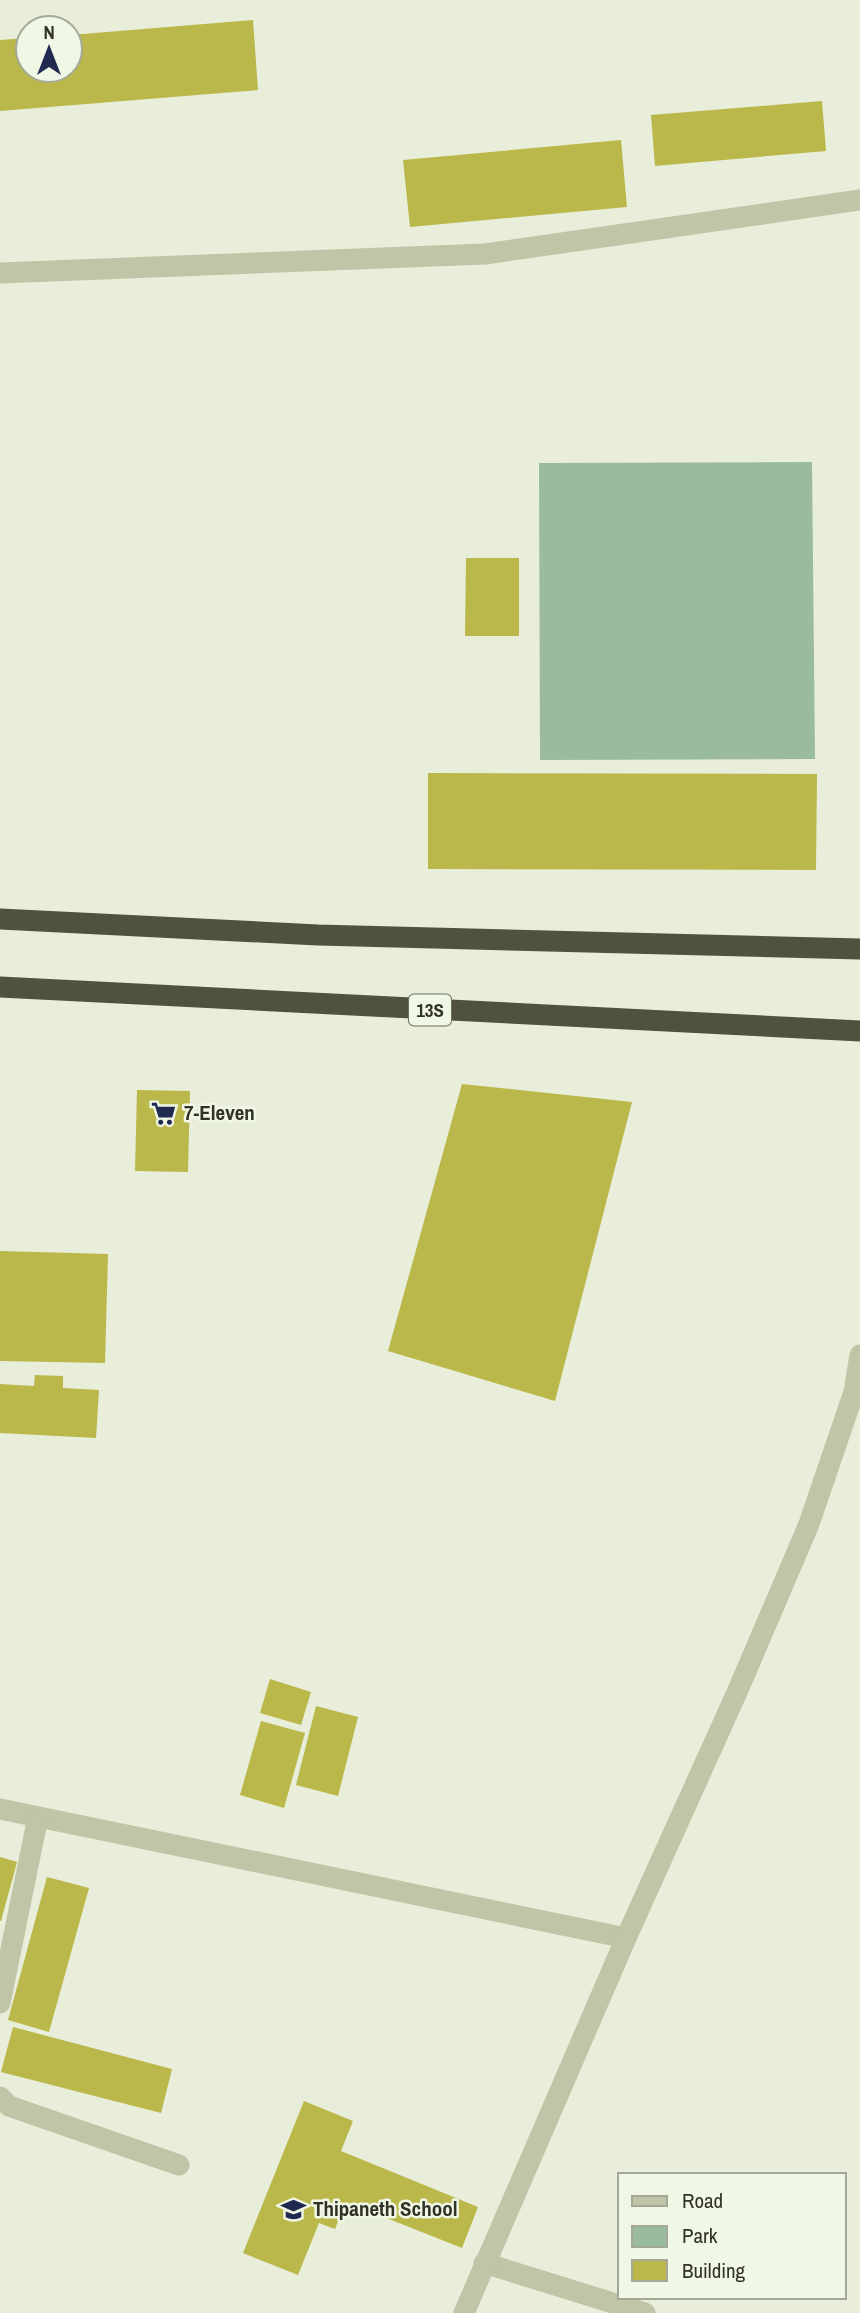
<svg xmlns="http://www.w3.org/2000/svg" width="860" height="2313" font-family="'Archivo Narrow',sans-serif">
	<rect width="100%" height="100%" fill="#e8eed9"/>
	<polygon fill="#9bbb9d" points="812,462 815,759 540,760 539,463"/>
	<g fill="#bab84b">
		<polygon points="253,20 258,90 0,111 0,40 28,38 28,70 70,70 70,35"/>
		<polygon points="822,101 826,151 655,166 651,115"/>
		<polygon points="621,140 627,207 410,227 403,160"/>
		<polygon points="466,558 519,558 519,636 465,636"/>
		<polygon points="428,773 817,774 816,870 428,869"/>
		<polygon points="462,1084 632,1102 555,1401 388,1351"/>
		<polygon points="137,1090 190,1091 188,1172 135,1171"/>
		<polygon points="0,1251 108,1254 105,1363 0,1361"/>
		<polygon points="35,1375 63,1376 63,1388 99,1390 96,1438 0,1433 0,1384 34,1386"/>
		<polygon points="270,1679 311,1692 301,1725 260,1713"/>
		<polygon points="316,1706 358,1717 338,1796 296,1785"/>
		<polygon points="261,1721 305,1733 284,1808 240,1795"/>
		<polygon points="0,1857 17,1862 1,1921 0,1921"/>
		<polygon points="47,1877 89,1888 49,2032 8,2020"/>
		<polygon points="13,2027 172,2069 161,2113 1,2072"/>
		<polygon points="304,2101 353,2121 341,2151 478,2207 462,2248 346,2202 335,2229 319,2223 298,2275 243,2253"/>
	</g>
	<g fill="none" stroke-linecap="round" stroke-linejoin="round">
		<g stroke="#bfc5a6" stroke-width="21">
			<polyline points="0,273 485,254 860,200"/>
			<polyline points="0,1809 626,1938"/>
			<polyline points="0,2003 38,1817"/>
			<polyline points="0,2097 9,2106 179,2165"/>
			<polyline points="484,2263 645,2313"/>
			<polyline points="464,2313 626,1938 738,1690 809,1524 854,1392 860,1355"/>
		</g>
		<g stroke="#51523e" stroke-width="21">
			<polyline points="0,919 318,935 860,949"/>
			<polyline points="0,987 860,1031"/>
		</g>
	</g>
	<defs>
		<symbol id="supermarket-bare" viewBox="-9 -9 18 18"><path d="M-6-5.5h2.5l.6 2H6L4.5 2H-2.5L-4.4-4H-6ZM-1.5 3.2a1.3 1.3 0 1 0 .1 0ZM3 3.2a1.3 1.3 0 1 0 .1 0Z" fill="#20294f" stroke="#f1f7e5" stroke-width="2.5" paint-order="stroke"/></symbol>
		<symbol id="school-bare" viewBox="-9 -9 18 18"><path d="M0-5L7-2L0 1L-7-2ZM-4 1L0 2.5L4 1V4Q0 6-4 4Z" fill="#20294f" stroke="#f1f7e5" stroke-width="2.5" paint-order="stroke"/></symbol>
	</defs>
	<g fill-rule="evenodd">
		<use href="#supermarket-bare" x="146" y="1096" width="35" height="35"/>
		<use href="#school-bare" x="276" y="2192" width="35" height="35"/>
	</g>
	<g text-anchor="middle" stroke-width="5" stroke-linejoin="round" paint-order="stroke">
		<rect fill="#f1f7e5" stroke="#6b6d5f" stroke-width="2" x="409" y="994.5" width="42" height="31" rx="5"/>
		<g font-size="19" font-weight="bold" fill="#313226">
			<text x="430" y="1017">13S</text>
		</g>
		<g font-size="21" font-weight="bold" fill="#313226" stroke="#f1f7e5" text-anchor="start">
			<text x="184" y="1120">7-Eleven</text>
			<text x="313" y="2216">Thipaneth School</text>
		</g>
	</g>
	<rect x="618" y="2173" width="228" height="126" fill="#f1f7e5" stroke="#a4a899" stroke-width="2"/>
	<rect x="632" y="2196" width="35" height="10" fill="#bfc5a6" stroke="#a4a899" stroke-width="2"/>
	<text x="682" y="2208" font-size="21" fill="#313226">Road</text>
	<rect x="632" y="2226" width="35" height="21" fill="#9bbb9d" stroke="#a4a899" stroke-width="2"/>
	<text x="682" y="2243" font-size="21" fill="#313226">Park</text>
	<rect x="632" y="2260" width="35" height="21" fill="#bab84b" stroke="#a4a899" stroke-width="2"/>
	<text x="682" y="2278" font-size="21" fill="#313226">Building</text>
	<g transform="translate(49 49)"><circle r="33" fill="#f1f7e5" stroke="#a4a899" stroke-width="2"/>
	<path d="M0-5L12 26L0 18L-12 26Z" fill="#20294f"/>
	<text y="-10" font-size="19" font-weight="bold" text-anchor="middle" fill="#313226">N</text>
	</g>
</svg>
